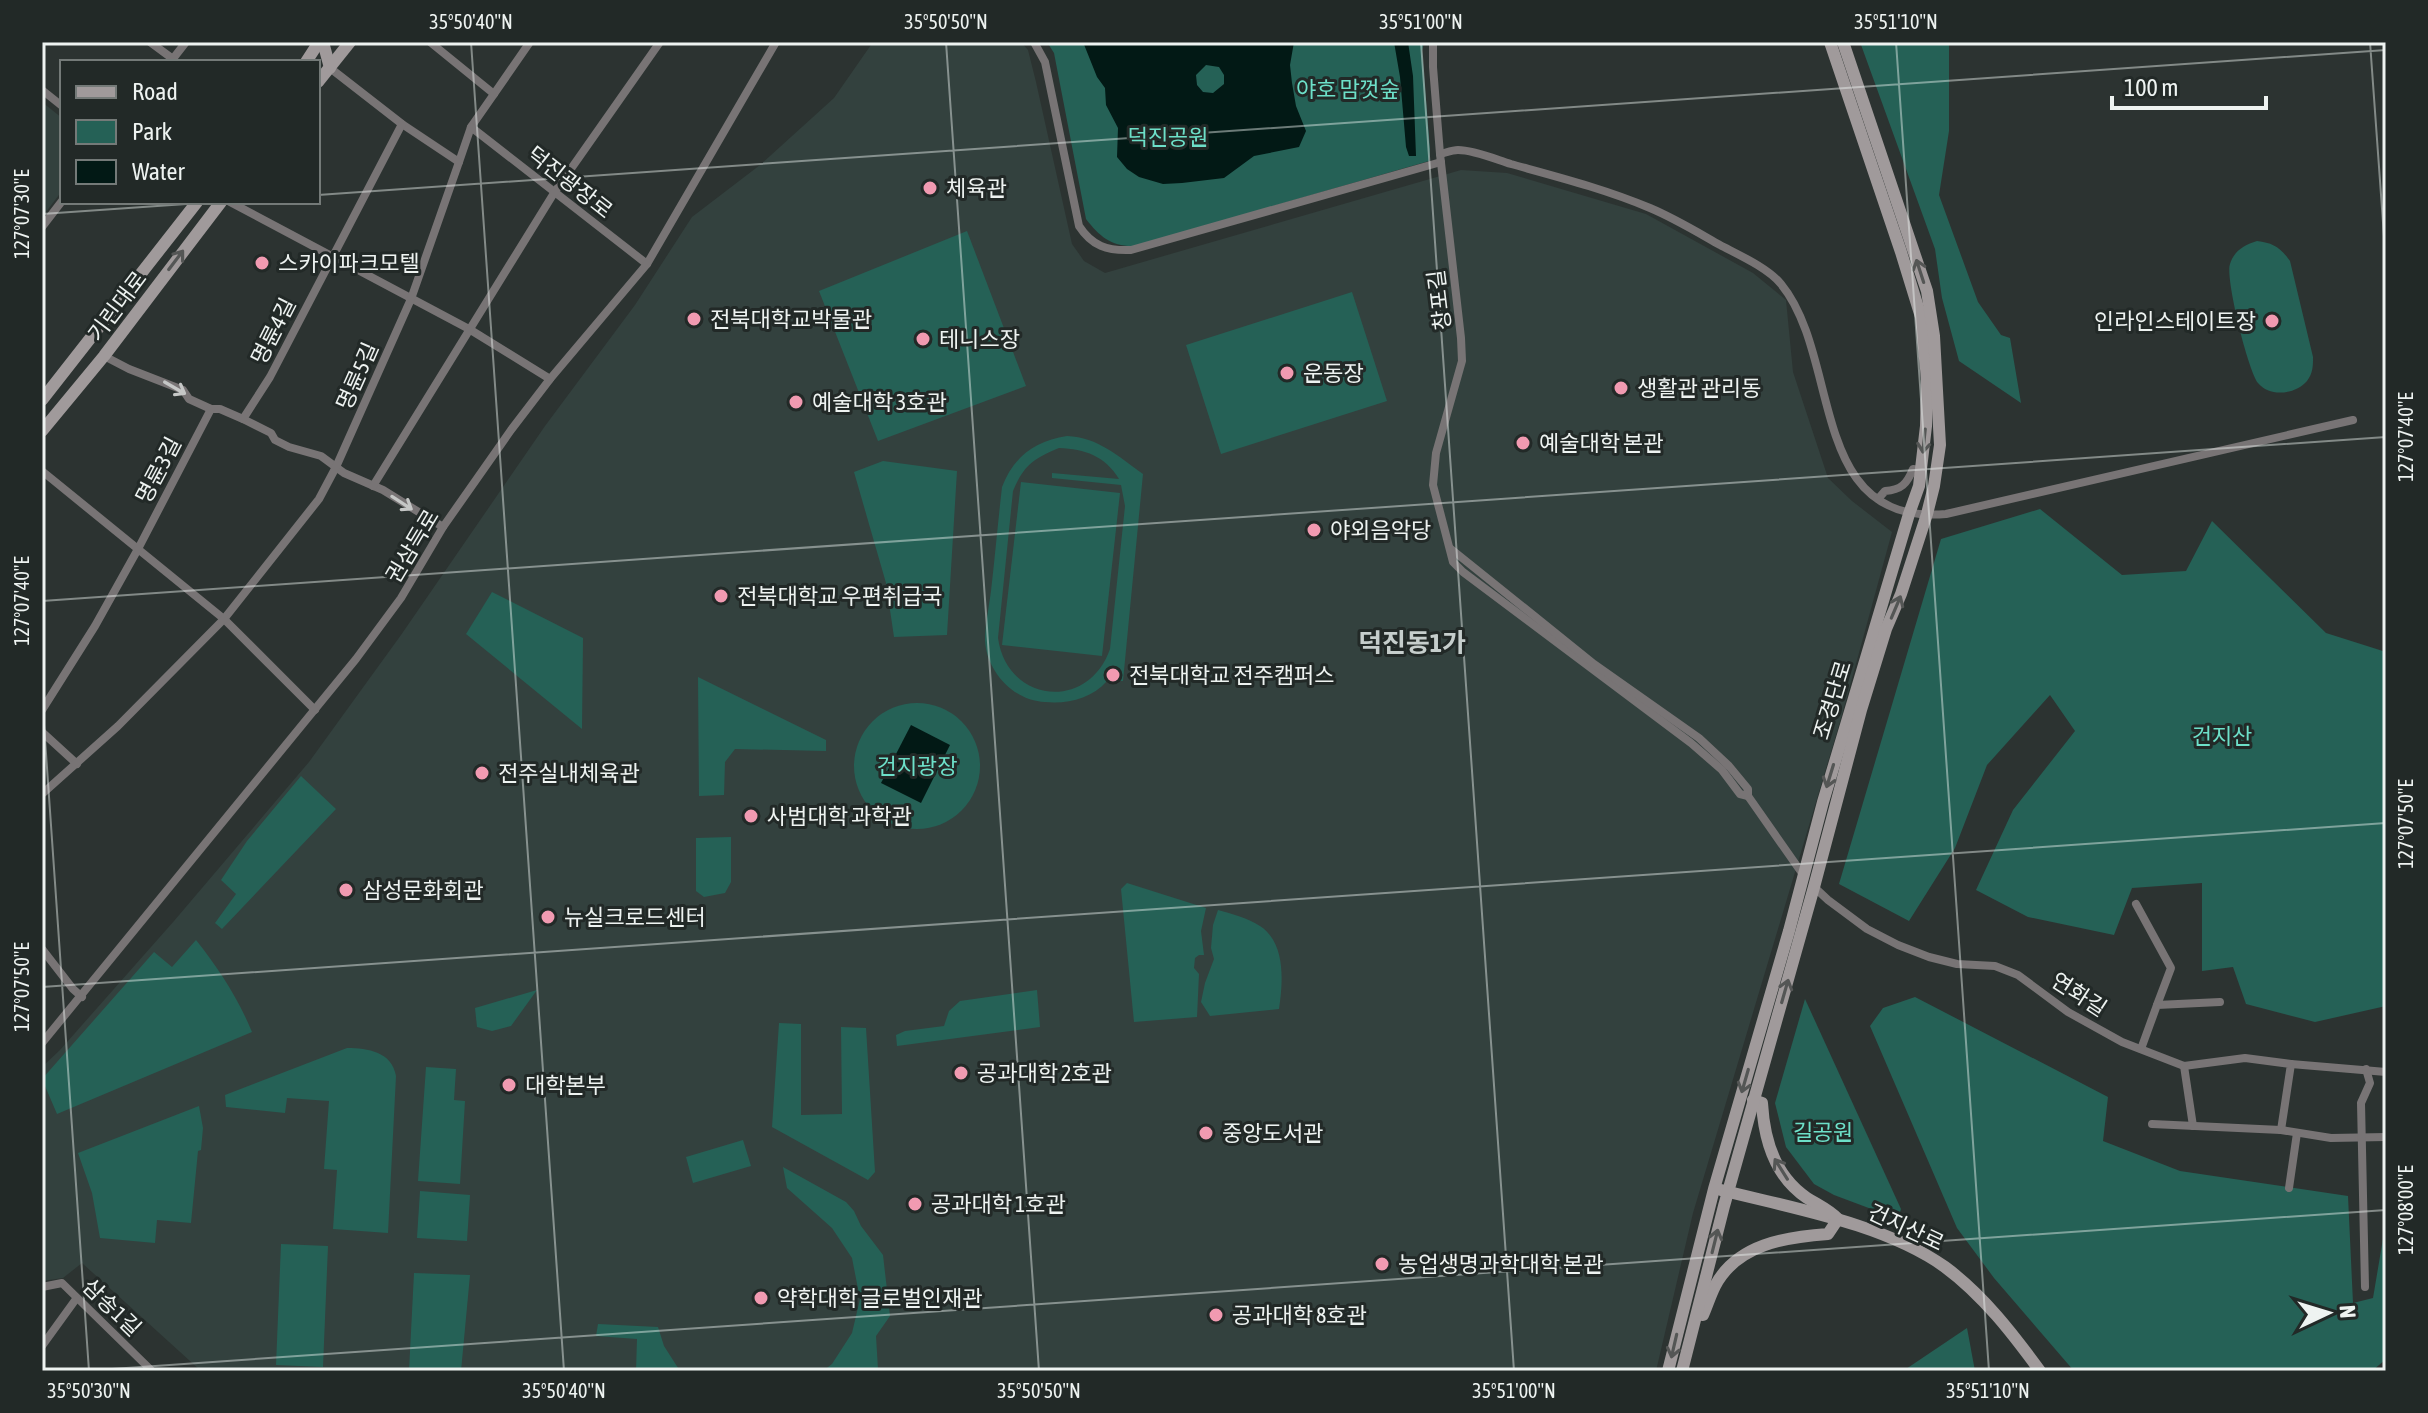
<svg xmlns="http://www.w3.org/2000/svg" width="2428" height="1413" font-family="'Asap Condensed','Noto Sans KR',sans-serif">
	<rect width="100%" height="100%" fill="#2c3331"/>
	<g fill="#33413e">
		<polygon points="873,42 1021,42 1028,50 1036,82 1072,244 1084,261 1105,273 1461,170 1507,173 1646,214 1753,273 1786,300 1793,372 1828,478 1852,501 1892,532 1842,715 1693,1213 1656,1371 201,1371 82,1263 63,1278 42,1281 42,1067 60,1050 174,921 309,762 401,635 545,426 635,305 692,217 760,165 834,98"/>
		<polygon points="42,102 62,118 62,191 42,217"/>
	</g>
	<g fill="#256156" fill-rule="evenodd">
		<path d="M1047,42h377l-2,9 8,98 -1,12 -294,85c-23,1 -35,-9 -49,-27l-32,-166z"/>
		<polygon points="1860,42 1949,42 1949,131 1939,195 1978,302 2001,335 2010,338 2021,403 1959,361 1942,298 1935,249"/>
		<polygon points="967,231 1026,386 878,441 819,291"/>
		<path d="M2257,241c16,2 23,6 33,20l23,96c0,9 0,16 -6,24 -11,13 -37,17 -49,2 -10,-13 -33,-105 -28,-119 4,-13 14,-19 27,-23z"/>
		<polygon points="1352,292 1387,401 1221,454 1186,345"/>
		<path d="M1067,436c31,1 52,21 76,38l-20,207h-16c-16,18 -39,23 -62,21 -31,-1 -58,-30 -60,-61 0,-16 4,-34 6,-50 4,-35 7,-69 11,-104 12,-31 33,-46 65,-51zM1059,448c26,1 46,8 60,31l-67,-6v5l69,7 4,21 -15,143c-22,63 -103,54 -112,-11l15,-147c11,-26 20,-32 46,-43z"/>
		<polygon points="883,461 957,471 947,635 894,637 886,583 854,472"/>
		<polygon points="1021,482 1120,493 1102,656 1002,645"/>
		<polygon points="2040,509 2122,575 2186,571 2212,521 2326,633 2386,652 2386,1006 2315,1022 2246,1004 2233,967 2202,971 2202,883 2132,888 2114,935 2028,917 1976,890 2013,810 2075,731 2050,695 1987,765 1955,848 1909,921 1839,884 1941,539"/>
		<polygon points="492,592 583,638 582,729 466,634"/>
		<polygon points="698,677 826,740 826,751 735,749 725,762 724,795 699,796"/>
		<circle cx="917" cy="766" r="63"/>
		<polygon points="301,776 336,809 222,929 215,923 236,894 221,880 247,841"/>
		<polygon points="731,837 731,882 725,893 704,897 696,891 696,838"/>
		<polygon points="1127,883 1206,908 1201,931 1204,955 1199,955 1195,958 1194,968 1199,974 1197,1017 1134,1022 1121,889"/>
		<path d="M1218,910c14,4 30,8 42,16 26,17 23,56 19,83l-69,7 -9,-14 4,-19 9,-24 -3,-11 2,-23z"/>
		<path d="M196,940c23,29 42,58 56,92l-195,82 -15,-35 112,-127 18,15z"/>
		<polygon points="537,990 511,1026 492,1031 477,1027 475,1008"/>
		<polygon points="1037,990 1040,1027 897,1046 896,1035 905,1031 944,1026 949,1011 960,1001"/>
		<polygon points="1915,997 2108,1097 2103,1141 2180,1171 2348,1196 2353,1303 2373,1298 2386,1221 2386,1359 2372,1371 2074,1371 1994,1278 1957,1228 1870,1026 1883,1008"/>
		<polygon points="1805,999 1901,1209 1898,1219 1834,1195 1814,1184 1786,1147 1775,1103"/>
		<polygon points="779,1023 801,1024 801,1115 842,1114 841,1027 866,1028 875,1172 868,1180 772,1127"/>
		<path d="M347,1048c21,0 45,4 49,28l-8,157 -55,-4 4,-59 -13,-1 5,-68 -42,-3 -2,15 -59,-6 -1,-12z"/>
		<polygon points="426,1067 456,1069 454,1100 465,1101 460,1184 418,1181"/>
		<polygon points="199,1106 203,1128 201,1150 198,1151 191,1223 157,1220 155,1243 100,1238 92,1193 78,1153"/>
		<polygon points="743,1140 751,1166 693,1183 686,1157"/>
		<polygon points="783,1167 846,1202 854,1211 861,1226 883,1255 890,1316 876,1336 878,1369 823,1371 832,1364 852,1333 860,1299 852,1258 832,1228 787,1188"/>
		<polygon points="420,1191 470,1195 467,1241 417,1238"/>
		<polygon points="281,1244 328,1246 323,1367 276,1365"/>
		<polygon points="414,1273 470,1275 461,1371 409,1371"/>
		<polygon points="598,1324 658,1327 664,1346 680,1371 636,1371 637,1339 596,1336"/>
		<polygon points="1967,1328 1975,1371 1903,1371"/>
	</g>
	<g fill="#021915" fill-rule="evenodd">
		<path d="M1083,42h211l-4,23 2,18 4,23 10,25 -7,16 -45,9 -30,22 -42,5 -19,1 -24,-7 -12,-8 -10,-12 1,-29 -12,-23 -1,-17 -8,-11zM1206,65l13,2 5,8v9l-11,9 -10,-1 -6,-7 -1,-10z"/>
		<polygon points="1394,42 1408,42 1413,76 1416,156 1409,156 1406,147 1400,77"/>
		<polygon points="911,725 950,745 921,803 881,783"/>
	</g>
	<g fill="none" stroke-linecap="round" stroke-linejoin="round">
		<g stroke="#787475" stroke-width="8">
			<polyline points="150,42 173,59"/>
			<polyline points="430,42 494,94 471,127"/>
			<path d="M1034,42l11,20 34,164c13,20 28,25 52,24l310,-88"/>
			<polyline points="1433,42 1433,67 1440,154 1461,338 1462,361 1436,453 1433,485 1453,562 1463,572 1691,743 1722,770 1740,794 1748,796"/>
			<polyline points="172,60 186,42"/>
			<polyline points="330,68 402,124 459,162 471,127 647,264"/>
			<polyline points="42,90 62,106"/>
			<polyline points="494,94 530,42"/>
			<path d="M1440,154c5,-1 12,-4 18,-4 16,0 37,9 53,14 47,13 94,25 139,44 24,10 47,24 70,37 19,10 48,23 61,39 61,74 26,242 165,230l407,-94"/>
			<polyline points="230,202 469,329 550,379"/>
			<polyline points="42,227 62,201"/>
			<polyline points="104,356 129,369 183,390 189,399 211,409 220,409 243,419 271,433 275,440 289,447 321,456 344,473 383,490 443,527"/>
			<polyline points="243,419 270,377 402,124"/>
			<polyline points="42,471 224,619 315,710"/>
			<polyline points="373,486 554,193 660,42"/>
			<path d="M1878,499l7,-8c16,-1 22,-7 28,-22l8,1"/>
			<polyline points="1451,549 1594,664 1699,738 1729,766 1748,789 1748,796 1804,876"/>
			<polyline points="42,710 95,626 138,549 211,409"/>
			<polyline points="42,732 77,764"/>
			<polyline points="42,794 118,726 224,619 319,499 336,467 411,299 459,162"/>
			<polyline points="1813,886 1828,900 1867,929 1898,945 1929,957 1957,964 1995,966 2018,975 2068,1012 2122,1042 2184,1066 2245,1058 2291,1064 2281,1130"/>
			<polyline points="2136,904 2171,968 2157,1005"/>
			<polyline points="42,949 73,989 82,997"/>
			<polyline points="42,1043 356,659 401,598 443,527 511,430 550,379 647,264 776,42"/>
			<polyline points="2141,1049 2157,1005 2220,1002"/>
			<polyline points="2291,1064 2386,1072"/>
			<polyline points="2184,1066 2193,1126"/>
			<polyline points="2152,1124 2281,1130 2331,1138 2386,1137"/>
			<polyline points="2289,1188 2297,1133"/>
			<polyline points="42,1287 62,1283 152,1371"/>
			<polyline points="2365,1287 2361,1103 2370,1083 2366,1069"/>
			<polyline points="42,1346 76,1299"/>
		</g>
		<g stroke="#a09a9b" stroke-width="12">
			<polyline points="323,42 330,68"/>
			<polyline points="306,62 319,42"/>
			<polyline points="318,82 350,42"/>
			<polyline points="42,400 197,202"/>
			<polyline points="42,431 104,356 221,202"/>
			<path d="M1721,1190c71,18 164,34 224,77 38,28 68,67 95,104"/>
			<path d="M1703,1315c4,-9 7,-19 12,-29 22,-42 71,-49 113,-52l10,-15c-10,-10 -20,-14 -31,-21 -33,-22 -43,-59 -45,-95l-9,-3"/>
			<polyline points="1668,1371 1714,1189 1789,931 1823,802 1909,514 1919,486 1926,426 1927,379 1921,317 1901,252 1830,42"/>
			<polyline points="1682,1371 1724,1206 1814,887 1861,710 1886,629 1901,594 1927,514 1934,486 1940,445 1934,336 1927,291 1843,42"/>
		</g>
	</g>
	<defs><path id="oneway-shaft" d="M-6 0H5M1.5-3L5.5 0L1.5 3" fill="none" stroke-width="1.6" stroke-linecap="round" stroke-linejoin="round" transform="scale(2)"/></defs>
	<g stroke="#545655">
		<use href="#oneway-shaft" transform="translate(176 260) rotate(-53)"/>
		<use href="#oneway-shaft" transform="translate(1920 271) rotate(-108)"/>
		<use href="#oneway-shaft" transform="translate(1924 441) rotate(96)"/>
		<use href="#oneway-shaft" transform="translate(1896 607) rotate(-67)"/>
		<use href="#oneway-shaft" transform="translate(1830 776) rotate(107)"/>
		<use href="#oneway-shaft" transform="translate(1785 991) rotate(-74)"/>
		<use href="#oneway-shaft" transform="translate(1745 1081) rotate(106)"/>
		<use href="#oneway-shaft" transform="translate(1781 1169) rotate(-122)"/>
		<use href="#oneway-shaft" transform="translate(1715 1241) rotate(-76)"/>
		<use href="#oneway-shaft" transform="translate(1674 1346) rotate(103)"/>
	</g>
	<g stroke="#c5c7c6">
		<use href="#oneway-shaft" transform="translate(175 388) rotate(30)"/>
		<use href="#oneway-shaft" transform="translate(402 503) rotate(33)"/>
	</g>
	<path fill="none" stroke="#eef3f1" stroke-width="2" stroke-opacity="0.45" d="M471,42l93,1329M946,42l93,1329M1421,42l93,1329M1896,42l93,1329M2370,42l16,222M318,195l2068,-145M42,214l173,-12M42,601l2344,-164M42,696l47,675M42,987l2344,-164M83,1371l2303,-161"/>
	<g fill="#f19ab1" stroke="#222927" stroke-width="3">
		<circle cx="930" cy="188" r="8"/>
		<circle cx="262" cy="263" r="8"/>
		<circle cx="694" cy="319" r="8"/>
		<circle cx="2272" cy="321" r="8"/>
		<circle cx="923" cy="339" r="8"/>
		<circle cx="1287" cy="373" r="8"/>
		<circle cx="1621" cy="388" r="8"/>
		<circle cx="796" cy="402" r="8"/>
		<circle cx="1523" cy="443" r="8"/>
		<circle cx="1314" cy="530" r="8"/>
		<circle cx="721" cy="596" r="8"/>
		<circle cx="1113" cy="675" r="8"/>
		<circle cx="482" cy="773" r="8"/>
		<circle cx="751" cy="816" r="8"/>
		<circle cx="346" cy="890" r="8"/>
		<circle cx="548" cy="917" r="8"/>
		<circle cx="961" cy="1073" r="8"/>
		<circle cx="509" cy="1085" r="8"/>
		<circle cx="1206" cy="1133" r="8"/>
		<circle cx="915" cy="1204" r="8"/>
		<circle cx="1382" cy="1264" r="8"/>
		<circle cx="761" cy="1298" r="8"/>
		<circle cx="1216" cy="1315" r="8"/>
	</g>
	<g text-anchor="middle" stroke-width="6" stroke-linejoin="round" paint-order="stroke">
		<g font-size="22" fill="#6de0c9" stroke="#222927">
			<text x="1348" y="97">야호 맘껏숲</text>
			<text x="1168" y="145">덕진공원</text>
			<text x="2222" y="744">건지산</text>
			<text x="917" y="774">건지광장</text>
			<text x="1823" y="1140">길공원</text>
		</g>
		<g font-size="22" fill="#eef3f1" stroke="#222927">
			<text transform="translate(570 182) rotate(38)" y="8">덕진광장로</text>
			<text transform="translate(1439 300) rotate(-97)" y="8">창포길</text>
			<text transform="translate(117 306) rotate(-53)" y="8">기린대로</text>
			<text transform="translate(273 331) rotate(-63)" y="8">명륜4길</text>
			<text transform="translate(357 376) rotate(-66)" y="8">명륜5길</text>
			<text transform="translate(158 470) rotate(-62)" y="8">명륜3길</text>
			<text transform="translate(412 546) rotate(-59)" y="8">권삼득로</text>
			<text transform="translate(1832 700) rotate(-73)" y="8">조경단로</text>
			<text transform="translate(2079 994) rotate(33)" y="8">연화길</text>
			<text transform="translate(1906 1227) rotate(25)" y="8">건지산로</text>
			<text transform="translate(112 1307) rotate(44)" y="8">삼송1길</text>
		</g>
		<g font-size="22" fill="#eef3f1" stroke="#222927" text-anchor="start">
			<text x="946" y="196">체육관</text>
			<text x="278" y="271">스카이파크모텔</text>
			<text x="710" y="327">전북대학교박물관</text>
			<text x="2256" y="329" text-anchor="end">인라인스테이트장</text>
			<text x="939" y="347">테니스장</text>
			<text x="1303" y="381">운동장</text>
			<text x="1637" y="396">생활관 관리동</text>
			<text x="812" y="410">예술대학 3호관</text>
			<text x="1539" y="451">예술대학 본관</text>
			<text x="1330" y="538">야외음악당</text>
			<text x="737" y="604">전북대학교 우편취급국</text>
			<text x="1129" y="683">전북대학교 전주캠퍼스</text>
			<text x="498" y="781">전주실내체육관</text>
			<text x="767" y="824">사범대학 과학관</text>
			<text x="362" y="898">삼성문화회관</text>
			<text x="564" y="925">뉴실크로드센터</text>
			<text x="977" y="1081">공과대학 2호관</text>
			<text x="525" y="1093">대학본부</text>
			<text x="1222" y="1141">중앙도서관</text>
			<text x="931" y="1212">공과대학 1호관</text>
			<text x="1398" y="1272">농업생명과학대학 본관</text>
			<text x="777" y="1306">약학대학 글로벌인재관</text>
			<text x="1232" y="1323">공과대학 8호관</text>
		</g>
		<g font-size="26" font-weight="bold" fill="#c6cecc" stroke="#222927">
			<text x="1412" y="652">덕진동1가</text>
		</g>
	</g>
	<rect width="2428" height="1413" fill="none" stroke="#222927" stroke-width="88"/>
	<rect x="60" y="60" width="260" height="144" fill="#222927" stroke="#747a78" stroke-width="2"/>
	<rect x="76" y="86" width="40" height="12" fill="#a09a9b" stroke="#747a78" stroke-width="2"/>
	<text x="132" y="100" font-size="24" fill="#eef3f1">Road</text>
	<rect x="76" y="120" width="40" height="24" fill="#256156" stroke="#747a78" stroke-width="2"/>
	<text x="132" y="140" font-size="24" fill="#eef3f1">Park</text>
	<rect x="76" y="160" width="40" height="24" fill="#021915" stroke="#747a78" stroke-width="2"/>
	<text x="132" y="180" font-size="24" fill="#eef3f1">Water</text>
	<g transform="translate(2328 1313) rotate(86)" stroke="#222927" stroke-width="6" paint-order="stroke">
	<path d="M0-6L14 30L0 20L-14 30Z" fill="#eef3f1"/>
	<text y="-12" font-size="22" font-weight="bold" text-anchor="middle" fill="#eef3f1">N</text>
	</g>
	<path d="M2112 96v12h154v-12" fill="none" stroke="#eef3f1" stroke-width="4"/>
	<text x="2124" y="96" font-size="24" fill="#eef3f1" stroke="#222927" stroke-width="6" paint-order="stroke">100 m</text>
	<rect x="44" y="44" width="2340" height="1325" fill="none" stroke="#eef3f1" stroke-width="3"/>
	<g font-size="20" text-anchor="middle" fill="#eef3f1">
		<text x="471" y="29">35°50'40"N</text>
		<text x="946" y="29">35°50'50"N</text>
		<text x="1421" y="29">35°51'00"N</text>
		<text x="1896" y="29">35°51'10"N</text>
		<text transform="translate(22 214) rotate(-90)" y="7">127°07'30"E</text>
		<text transform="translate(2406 437) rotate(-90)" y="7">127°07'40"E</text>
		<text transform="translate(22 601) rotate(-90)" y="7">127°07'40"E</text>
		<text transform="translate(2406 824) rotate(-90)" y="7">127°07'50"E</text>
		<text transform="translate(22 987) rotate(-90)" y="7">127°07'50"E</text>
		<text transform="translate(2406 1210) rotate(-90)" y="7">127°08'00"E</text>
		<text x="89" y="1398">35°50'30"N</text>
		<text x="564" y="1398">35°50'40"N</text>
		<text x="1039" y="1398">35°50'50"N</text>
		<text x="1514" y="1398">35°51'00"N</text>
		<text x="1988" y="1398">35°51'10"N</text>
	</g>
</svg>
